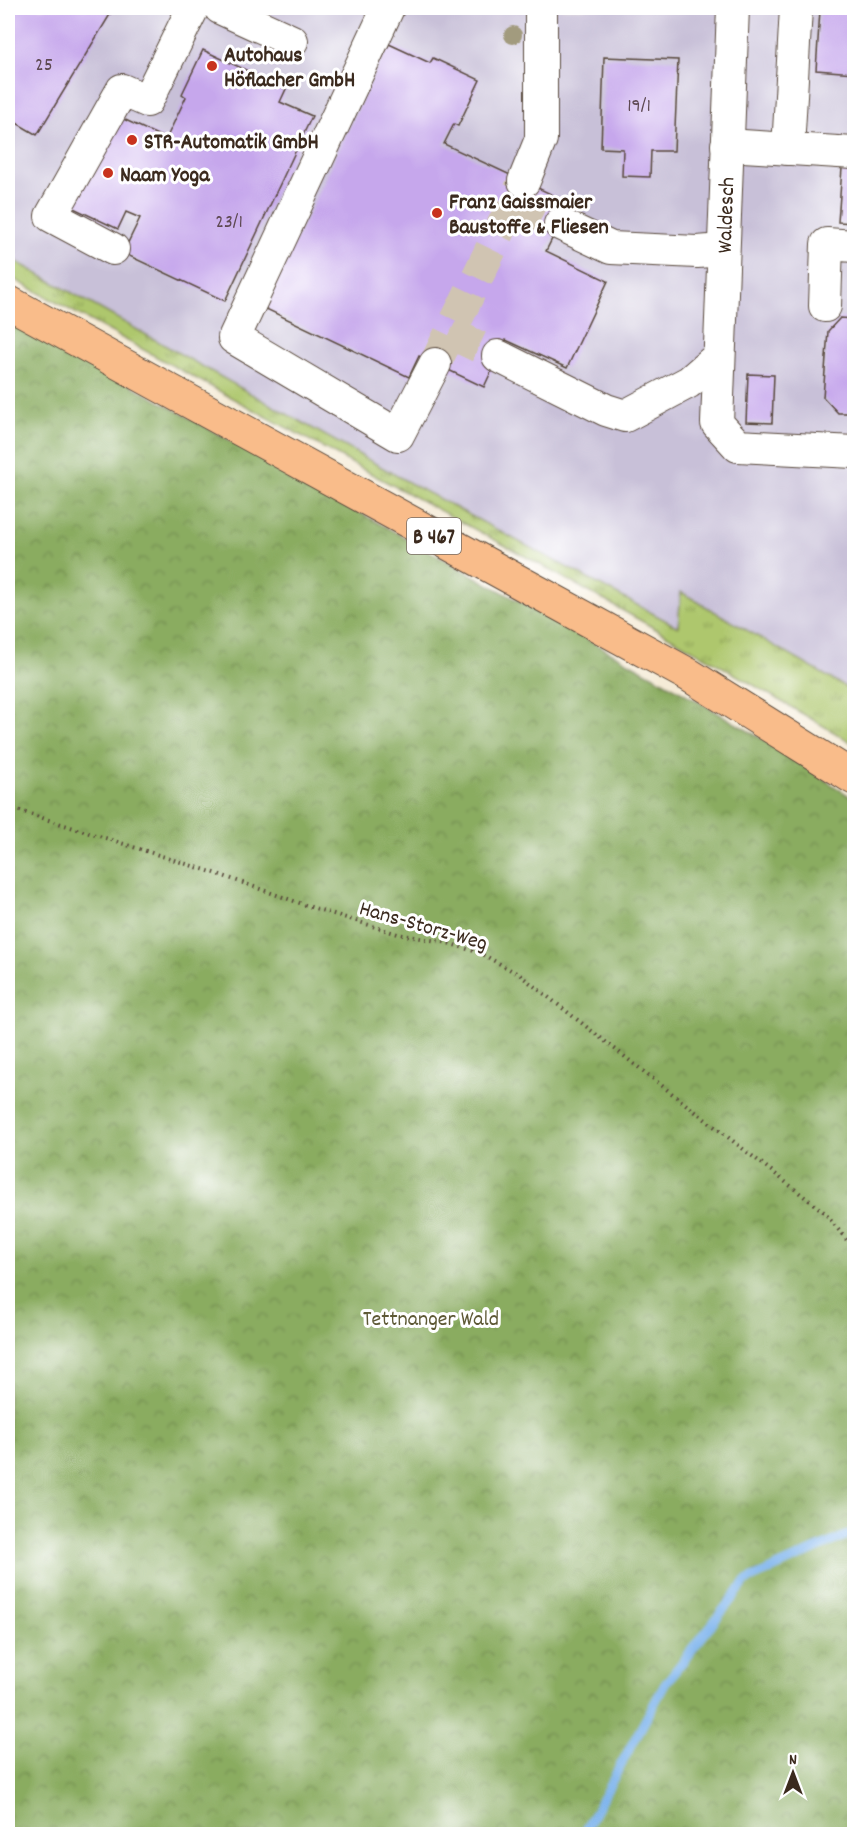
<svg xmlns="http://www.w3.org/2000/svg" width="862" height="1842" font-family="Dekko,sans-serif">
	<defs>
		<pattern id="grass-tufts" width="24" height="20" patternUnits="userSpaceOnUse" patternTransform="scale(1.5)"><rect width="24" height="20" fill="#aec76d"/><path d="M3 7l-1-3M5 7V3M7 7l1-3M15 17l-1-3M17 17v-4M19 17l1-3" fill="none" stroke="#8fa259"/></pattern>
		<pattern id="forest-crowns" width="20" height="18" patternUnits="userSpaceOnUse" patternTransform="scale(1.5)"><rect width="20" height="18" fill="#8aac60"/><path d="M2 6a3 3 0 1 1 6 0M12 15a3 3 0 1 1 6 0" fill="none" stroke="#728c4f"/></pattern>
	</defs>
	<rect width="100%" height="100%" fill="#fff"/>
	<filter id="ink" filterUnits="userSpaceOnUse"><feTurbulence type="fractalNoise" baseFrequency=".0167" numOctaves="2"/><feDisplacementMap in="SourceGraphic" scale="12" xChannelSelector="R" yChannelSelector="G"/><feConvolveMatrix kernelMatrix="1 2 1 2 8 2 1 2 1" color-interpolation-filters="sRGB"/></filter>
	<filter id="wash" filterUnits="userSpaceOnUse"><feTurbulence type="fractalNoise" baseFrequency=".008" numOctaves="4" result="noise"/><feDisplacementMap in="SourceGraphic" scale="24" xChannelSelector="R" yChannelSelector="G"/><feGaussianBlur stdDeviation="1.35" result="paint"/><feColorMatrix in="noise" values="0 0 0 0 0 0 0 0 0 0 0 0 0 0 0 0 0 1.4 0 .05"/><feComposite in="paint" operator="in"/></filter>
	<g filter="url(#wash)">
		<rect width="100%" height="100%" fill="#f5ebd7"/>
		<polygon fill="#c8c0d8" points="8,8 854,8 854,730 678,629 360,455 8,257"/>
		<polygon fill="url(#grass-tufts)" stroke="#747846" stroke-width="1.5" points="8,257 408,482 678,627 681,592 854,692 854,744 697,652 530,559 355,465 8,276"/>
		<polygon fill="url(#forest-crowns)" stroke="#626b3f" stroke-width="1.5" points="8,317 677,689 769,743 854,799 854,1834 8,1834"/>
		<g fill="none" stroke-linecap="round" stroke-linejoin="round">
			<polyline stroke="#7eb4ed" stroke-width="9" points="583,1834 665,1684 746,1581 854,1532"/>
		</g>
		<g id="blocks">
			<g fill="#c6a7ec">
				<polygon points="8,8 114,8 37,135 8,118"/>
				<polygon points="820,10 854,12 854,73 816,70"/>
				<polygon points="389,44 430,63 433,58 480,80 458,126 454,124 444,144 570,203 546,251 608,281 567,368 506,340 484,387 419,356 409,377 264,308"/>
				<polygon points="203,50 286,89 280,102 312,116 225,301 123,253 140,218 126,212 118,229 67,205 117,116 166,139 186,97 182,94"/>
				<polygon points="604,57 678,60 674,151 651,151 650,177 622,176 623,149 601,148"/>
				<polygon points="842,168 854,169 854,223 838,222"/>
				<polygon points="840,318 854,319 854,413 838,413 823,397 828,331"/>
				<polygon points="748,374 774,375 772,423 746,422"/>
			</g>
		</g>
	</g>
	<g filter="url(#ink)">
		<use href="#blocks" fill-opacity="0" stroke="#57473a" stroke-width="1.5"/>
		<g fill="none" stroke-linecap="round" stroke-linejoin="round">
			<g stroke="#d0c4b2" stroke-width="32" stroke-dasharray="32 16" stroke-linecap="butt">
				<polyline points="513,203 560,224"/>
				<polyline points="450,333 498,356"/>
				<polyline points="435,364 524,181"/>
			</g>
			<defs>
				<g id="minor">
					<polyline points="220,8 292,41"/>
					<polyline points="388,8 234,338 398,435 435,364"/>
					<polyline points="733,8 717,423 738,446 854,452"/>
					<polyline points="727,145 854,153"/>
					<polyline points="788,149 796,8"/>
					<polyline points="524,181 541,139 541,8"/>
					<polyline points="560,224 611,248 697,252 723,250"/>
					<polyline points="113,249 51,216 122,90 147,101 193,8"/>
					<polyline points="825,306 827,244 854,246"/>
					<polyline points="498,356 606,410 625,416 689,382 719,356"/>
				</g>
				<polyline id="major" points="8,302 689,675 854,778"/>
			</defs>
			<use href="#minor" stroke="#57473a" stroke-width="34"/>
			<use href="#major" stroke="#57473a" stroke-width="35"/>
			<polyline stroke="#57473a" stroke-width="4" stroke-dasharray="1.5 4.5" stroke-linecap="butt" points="8,807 218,874 311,907 398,934 448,943 480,953 520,975 824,1212 854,1249"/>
			<use href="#minor" stroke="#fff" stroke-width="32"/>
			<use href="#major" stroke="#f9bc8a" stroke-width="33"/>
		</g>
		<circle fill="#a29b7e" cx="513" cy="35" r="9"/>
	</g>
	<g fill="#c8321e" stroke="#fff" stroke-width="2">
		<circle cx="212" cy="66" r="6"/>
		<circle cx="132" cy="140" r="6"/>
		<circle cx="108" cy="173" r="6"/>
		<circle cx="437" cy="213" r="6"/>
	</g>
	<g text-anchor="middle" stroke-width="6" stroke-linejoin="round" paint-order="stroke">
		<g font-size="20" fill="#5e4952">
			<text x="44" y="70">25</text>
			<text x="639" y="111">19/1</text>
			<text x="229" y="227">23/1</text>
		</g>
		<rect fill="#fff" stroke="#766a62" stroke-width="1.5" x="407" y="518" width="54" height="36" rx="4.5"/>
		<g font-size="21" font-weight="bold" fill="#3b2a1e">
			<text x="434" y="543">B 467</text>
		</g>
		<g font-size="22" font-weight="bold" fill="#3b2a1e" stroke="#fff" text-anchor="start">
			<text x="224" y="61">Autohaus<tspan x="224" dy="25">Höflacher GmbH</tspan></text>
			<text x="144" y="148">STR-Automatik GmbH</text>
			<text x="120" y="181">Naam Yoga</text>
			<text x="449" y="208">Franz Gaissmaier<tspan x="449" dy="25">Baustoffe &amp; Fliesen</tspan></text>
		</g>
		<g font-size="22" fill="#3b2a1e" stroke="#fff">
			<text transform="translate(724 215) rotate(-88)" y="8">Waldesch</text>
			<text transform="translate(424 924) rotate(16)" y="8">Hans-Storz-Weg</text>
		</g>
		<g font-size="22" fill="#5e5936" stroke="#fff">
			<text x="431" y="1325">Tettnanger Wald</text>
		</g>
	</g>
	<rect width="862" height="1842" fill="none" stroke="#fff" stroke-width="30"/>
	<g transform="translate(793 1773)" stroke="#ffffff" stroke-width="4.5" paint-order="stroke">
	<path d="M0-4.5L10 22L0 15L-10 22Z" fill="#3b2a1e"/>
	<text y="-9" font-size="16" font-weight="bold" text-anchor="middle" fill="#3b2a1e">N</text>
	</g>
</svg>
